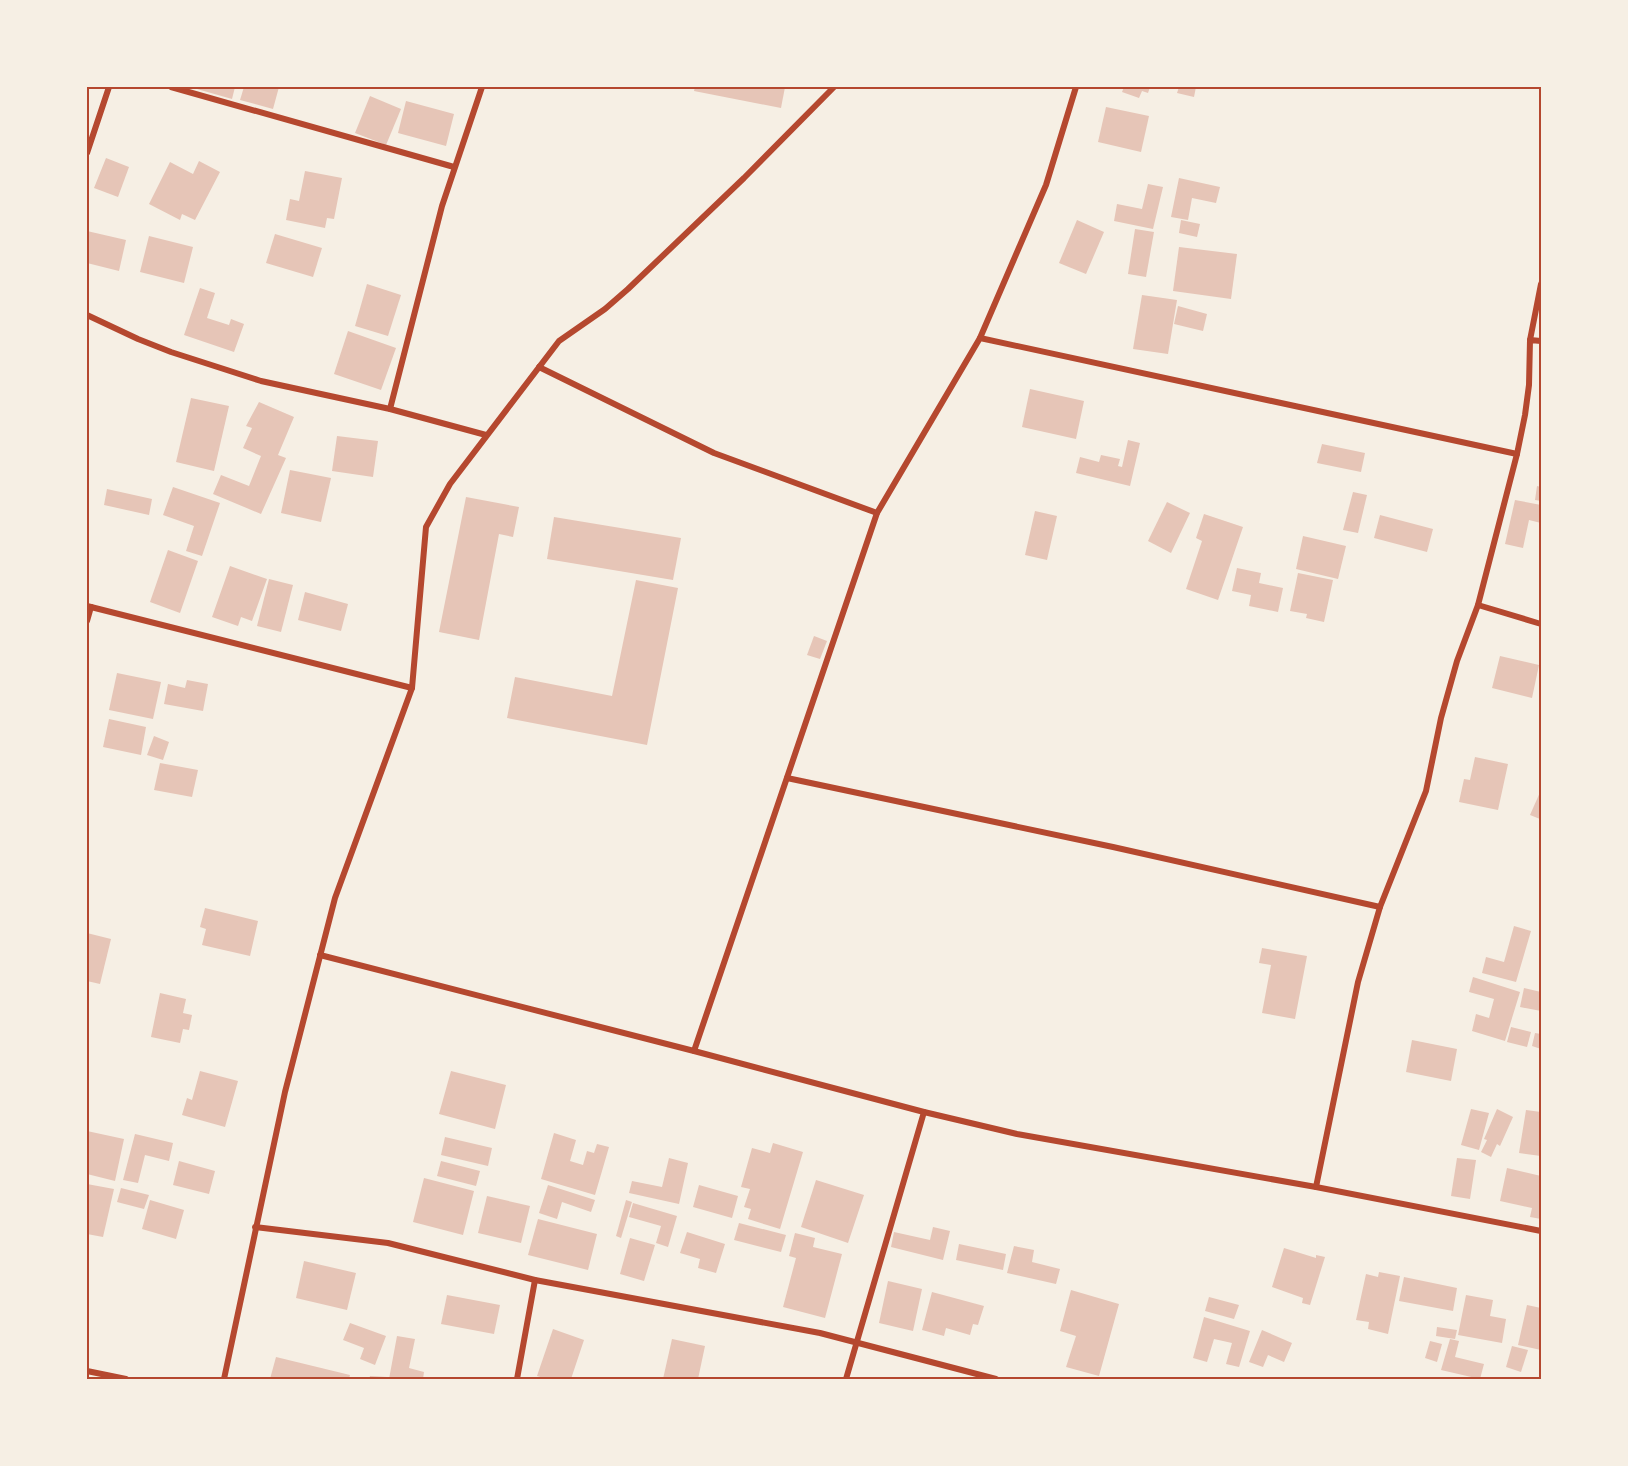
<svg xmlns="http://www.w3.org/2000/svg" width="1628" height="1466" font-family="'Golos Text',sans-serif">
	<rect width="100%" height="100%" fill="#f6efe4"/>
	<g fill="#e6c5b7">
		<polygon points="190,87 235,87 232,99"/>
		<polygon points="244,87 279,87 273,109 240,100"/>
		<polygon points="695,87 785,87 781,108 694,91"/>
		<polygon points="1124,87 1150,87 1148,93 1142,91 1139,98 1122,92"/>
		<polygon points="1179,87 1196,87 1194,97 1177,93"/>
		<polygon points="370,96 401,109 386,145 355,133"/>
		<polygon points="406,101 454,114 446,146 398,133"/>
		<polygon points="1106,107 1149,116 1141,152 1098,142"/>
		<polygon points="106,158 129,167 118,197 94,188"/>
		<polygon points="199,161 220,172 195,220 182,214 180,220 149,204 170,162 193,174"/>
		<polygon points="305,171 342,178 334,219 327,218 325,228 286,220 290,199 299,201"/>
		<polygon points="1179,178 1220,187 1216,203 1192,198 1188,220 1171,217"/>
		<polygon points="1148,184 1163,187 1153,229 1114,221 1117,204 1142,209"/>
		<polygon points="1077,220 1104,232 1086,274 1059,263"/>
		<polygon points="1181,220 1200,224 1197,237 1179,233"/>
		<polygon points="1135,229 1154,232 1146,277 1128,274"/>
		<polygon points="87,231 126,240 119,271 87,263"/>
		<polygon points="275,234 322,248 313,277 266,263"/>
		<polygon points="149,236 193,247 184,283 140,272"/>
		<polygon points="1179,247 1237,254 1231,299 1173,291"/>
		<polygon points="367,284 401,295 388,336 355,326"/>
		<polygon points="200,288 215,293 207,318 229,325 231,319 244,324 234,352 184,335"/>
		<polygon points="1142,295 1177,300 1168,354 1133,349"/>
		<polygon points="1178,306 1207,314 1203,331 1174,324"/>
		<polygon points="348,331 396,348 381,390 334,374"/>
		<polygon points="1030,389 1084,401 1076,439 1022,427"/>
		<polygon points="191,398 229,406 214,471 176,462"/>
		<polygon points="259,402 294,417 278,455 286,458 261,514 213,494 221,475 249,486 261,456 243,448 252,428 246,426"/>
		<polygon points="337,436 378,441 373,477 332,471"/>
		<polygon points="1128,440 1140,443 1130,486 1076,473 1080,457 1099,462 1101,455 1120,459 1118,466 1122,467"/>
		<polygon points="1322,444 1365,453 1361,472 1317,463"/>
		<polygon points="290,470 331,478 321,522 281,513"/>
		<polygon points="1537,486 1541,487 1541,501 1535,500"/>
		<polygon points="173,487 220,503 202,556 186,551 194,526 163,515"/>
		<polygon points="107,489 152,499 149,515 104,505"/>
		<polygon points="1353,492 1367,495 1358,533 1343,530"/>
		<polygon points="466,497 519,507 513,537 499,534 479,640 439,632"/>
		<polygon points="1515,500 1541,505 1541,523 1529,520 1523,548 1505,544"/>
		<polygon points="1167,502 1190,513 1171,553 1148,541"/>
		<polygon points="1035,511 1057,516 1047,560 1025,555"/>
		<polygon points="1204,514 1243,527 1218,600 1186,589 1202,541 1196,538"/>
		<polygon points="1380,515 1433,529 1427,552 1374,538"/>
		<polygon points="554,517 681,538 673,580 547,559"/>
		<polygon points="1303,536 1346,546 1338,579 1296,569"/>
		<polygon points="168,550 198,561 180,613 150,602"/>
		<polygon points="230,566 267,579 252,621 241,617 238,626 212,617"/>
		<polygon points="1237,568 1261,573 1259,583 1283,588 1278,612 1249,606 1251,595 1232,591"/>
		<polygon points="1298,573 1333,580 1324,622 1306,618 1307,614 1290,611"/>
		<polygon points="269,579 293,585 281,632 257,626"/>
		<polygon points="636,580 678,588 647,745 507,718 515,677 612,696"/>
		<polygon points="305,592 348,604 341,631 298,620"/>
		<polygon points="814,636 827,641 820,659 807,655"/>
		<polygon points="1500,656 1539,665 1532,698 1492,688"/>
		<polygon points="117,673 161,682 153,719 109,710"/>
		<polygon points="187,680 208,684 203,711 164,704 168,684 185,688"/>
		<polygon points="109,719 146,727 141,755 103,747"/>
		<polygon points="154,736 169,742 163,760 147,755"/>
		<polygon points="1475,757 1508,764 1498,810 1459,802 1464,779 1470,780"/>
		<polygon points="160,763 198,770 192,797 154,790"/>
		<polygon points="1541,790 1541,817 1540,819 1530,815"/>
		<polygon points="205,908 258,921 250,956 202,945 206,929 200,927"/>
		<polygon points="1514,926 1531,931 1516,982 1482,973 1486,957 1504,962"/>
		<polygon points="87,933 111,939 100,984 87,981"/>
		<polygon points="1262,948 1307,956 1295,1019 1262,1013 1271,965 1259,963"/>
		<polygon points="1473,977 1520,992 1505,1041 1472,1031 1476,1014 1489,1018 1494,999 1469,992"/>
		<polygon points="1524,988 1541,992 1541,1011 1520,1007"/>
		<polygon points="160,993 186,999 183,1013 192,1015 189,1030 183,1029 180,1043 151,1037"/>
		<polygon points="1511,1027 1531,1032 1527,1047 1507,1042"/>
		<polygon points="1535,1033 1541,1034 1541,1049 1532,1046"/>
		<polygon points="1412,1040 1457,1049 1451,1081 1406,1072"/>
		<polygon points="200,1071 238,1081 225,1127 182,1115 187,1098 192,1100"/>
		<polygon points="451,1071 506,1085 495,1129 439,1114"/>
		<polygon points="1471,1109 1489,1113 1479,1150 1461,1145"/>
		<polygon points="1497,1109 1513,1117 1500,1146 1497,1144 1491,1157 1481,1152 1487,1140 1484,1139"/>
		<polygon points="1526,1110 1541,1112 1541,1156 1519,1153"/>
		<polygon points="87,1131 124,1139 115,1181 87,1174"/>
		<polygon points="554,1133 576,1140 570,1161 583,1165 587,1151 594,1153 597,1144 609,1147 595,1195 541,1179"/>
		<polygon points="135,1134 173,1143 169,1161 145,1155 138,1183 123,1180"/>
		<polygon points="445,1137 492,1148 488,1166 441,1155"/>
		<polygon points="773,1143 803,1152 780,1229 748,1219 751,1209 744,1207 750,1189 741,1187 752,1148 770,1153"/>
		<polygon points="669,1158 688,1163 679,1204 629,1193 632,1181 662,1187"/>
		<polygon points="1457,1158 1476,1160 1470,1199 1451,1196"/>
		<polygon points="179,1161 215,1171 209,1194 173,1185"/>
		<polygon points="441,1161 480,1171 476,1186 437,1176"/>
		<polygon points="1507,1168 1541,1176 1541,1219 1530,1217 1532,1208 1500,1201"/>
		<polygon points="424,1178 474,1191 463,1235 413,1222"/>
		<polygon points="816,1180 864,1195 848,1243 801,1227"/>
		<polygon points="87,1184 114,1189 103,1237 87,1234"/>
		<polygon points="548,1185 595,1200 591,1212 562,1202 557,1219 539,1213"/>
		<polygon points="699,1185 738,1196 732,1218 693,1207"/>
		<polygon points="121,1188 149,1195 144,1209 117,1202"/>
		<polygon points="487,1196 530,1206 521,1243 478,1233"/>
		<polygon points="150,1200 184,1210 176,1239 142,1229"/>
		<polygon points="626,1200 632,1202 621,1238 616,1236"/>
		<polygon points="633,1203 677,1216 668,1247 656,1243 661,1226 629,1217"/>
		<polygon points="538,1219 597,1234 588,1270 528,1255"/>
		<polygon points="739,1223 786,1235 781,1252 734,1240"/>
		<polygon points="933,1227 950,1231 943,1260 891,1247 894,1232 930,1240"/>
		<polygon points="687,1232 725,1244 716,1273 698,1268 700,1259 680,1253"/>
		<polygon points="795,1233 815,1238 813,1247 842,1254 825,1318 783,1307 796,1258 789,1256"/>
		<polygon points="630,1238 655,1245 644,1281 620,1274"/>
		<polygon points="959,1244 1006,1254 1003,1270 956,1260"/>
		<polygon points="1014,1246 1034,1250 1032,1262 1060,1269 1056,1284 1007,1273"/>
		<polygon points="1284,1248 1316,1258 1316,1255 1325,1257 1310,1305 1302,1303 1303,1298 1272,1287"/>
		<polygon points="304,1261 356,1273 347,1310 296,1298"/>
		<polygon points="1379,1272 1400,1276 1388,1334 1368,1329 1369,1322 1356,1320 1366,1274 1378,1277"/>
		<polygon points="1404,1277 1457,1288 1453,1311 1399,1301"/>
		<polygon points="888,1281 922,1289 913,1331 879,1323"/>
		<polygon points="1071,1290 1119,1304 1099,1376 1066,1367 1076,1336 1060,1331"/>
		<polygon points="932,1292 984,1306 978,1325 973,1324 970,1335 946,1328 944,1336 922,1330"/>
		<polygon points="447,1295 500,1305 494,1334 441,1324"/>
		<polygon points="1466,1295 1493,1300 1490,1316 1506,1319 1502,1343 1458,1335"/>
		<polygon points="1209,1297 1239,1305 1234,1319 1205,1311"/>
		<polygon points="1527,1305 1541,1308 1541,1350 1518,1345"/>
		<polygon points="1204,1317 1250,1331 1239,1367 1226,1364 1232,1343 1214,1339 1207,1362 1193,1358"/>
		<polygon points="350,1323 386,1336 375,1365 360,1359 364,1348 343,1340"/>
		<polygon points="1437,1327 1457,1330 1455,1339 1436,1336"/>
		<polygon points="553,1329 584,1340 571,1379 547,1379 537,1376"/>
		<polygon points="1262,1330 1292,1343 1284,1362 1268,1355 1263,1367 1249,1362"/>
		<polygon points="397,1336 415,1339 409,1368 424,1372 423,1379 389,1379"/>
		<polygon points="672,1339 705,1346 698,1379 663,1379"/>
		<polygon points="1450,1339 1459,1341 1455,1357 1484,1364 1480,1379 1441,1370"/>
		<polygon points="1430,1341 1442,1344 1437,1362 1425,1358"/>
		<polygon points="1512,1346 1528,1350 1521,1372 1506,1367"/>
		<polygon points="276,1357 350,1375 349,1379 270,1379"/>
		<polygon points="370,1376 387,1377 387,1379 369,1379"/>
	</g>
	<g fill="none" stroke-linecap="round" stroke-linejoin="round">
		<g stroke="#b5482f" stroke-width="6">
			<polyline points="171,87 454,167"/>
			<polyline points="87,153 109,87"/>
			<polyline points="87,315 138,339 171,352 261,381 390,409 486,435"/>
			<polyline points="980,338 1046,185 1076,87"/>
			<polyline points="1530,340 1541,284"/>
			<polyline points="539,367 714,453 877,513"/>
			<polyline points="390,409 442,206 482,87"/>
			<polyline points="1478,605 1541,624"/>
			<polyline points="87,606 412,688"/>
			<polyline points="87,621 91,607"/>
			<polyline points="787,778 1113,847 1380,907"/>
			<polyline points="320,955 694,1051 924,1112 1017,1134 1316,1187 1541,1231"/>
			<polyline points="694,1051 877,513 980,338 1517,454"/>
			<polyline points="1316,1187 1358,982 1380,907 1426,791 1441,718 1457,661 1478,605 1517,454 1525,415 1529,385 1530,340 1541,341"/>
			<polyline points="255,1227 388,1243 535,1280 820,1333 996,1379"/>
			<polyline points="87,1371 126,1379"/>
			<polyline points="224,1379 285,1092 335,898 412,688 426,527 450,484 559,341 605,309 628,289 744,178 834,87"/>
			<polyline points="517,1379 535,1280"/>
			<polyline points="846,1379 924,1112"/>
		</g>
	</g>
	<rect width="1628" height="1466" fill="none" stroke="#f6efe4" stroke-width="177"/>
	<rect x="88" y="88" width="1452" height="1290" fill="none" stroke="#b5482f" stroke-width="2"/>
</svg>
